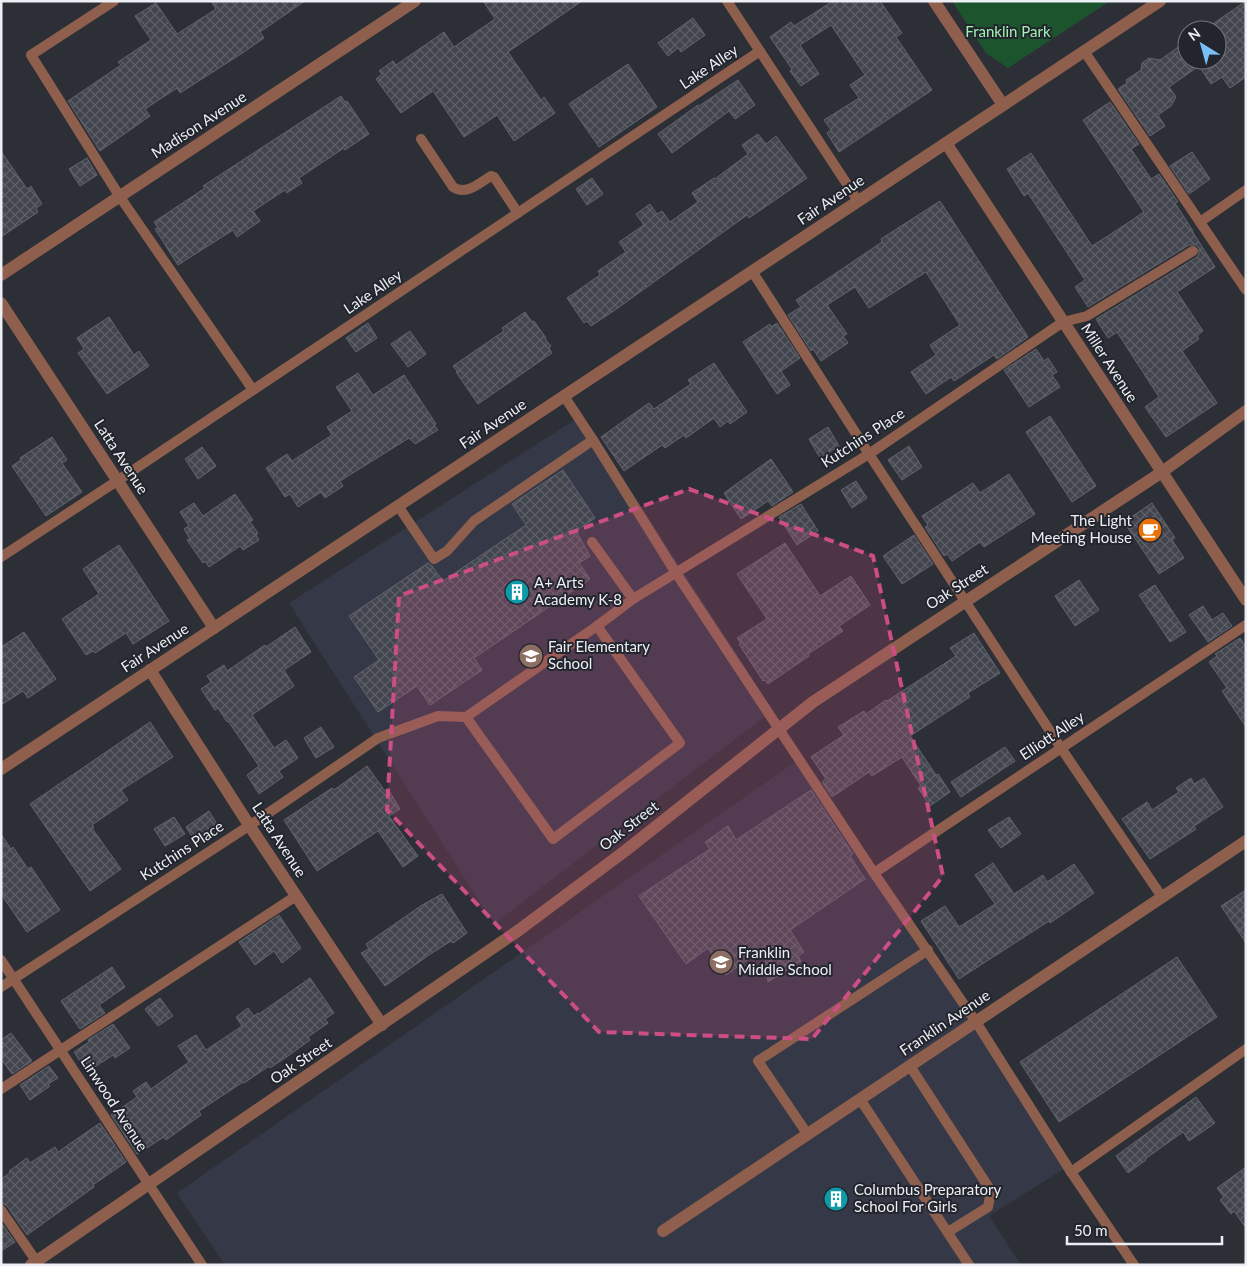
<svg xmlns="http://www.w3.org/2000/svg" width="1247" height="1266" font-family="Lato,sans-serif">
	<defs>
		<pattern id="building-cross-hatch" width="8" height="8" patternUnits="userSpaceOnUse" patternTransform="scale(1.25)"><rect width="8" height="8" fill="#42454e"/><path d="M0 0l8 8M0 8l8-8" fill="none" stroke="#5e6068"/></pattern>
	</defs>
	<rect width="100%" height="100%" fill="#2d2f37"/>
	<g fill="#353847">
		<polygon points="582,415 773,710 494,924 289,603"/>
		<polygon points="801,758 1067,1167 989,1216 1021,1265 225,1265 177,1193"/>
	</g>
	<polygon fill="#1c542d" points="952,1 1110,1 1008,68 986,53"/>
	<g fill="url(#building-cross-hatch)" stroke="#61636d">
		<polygon points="211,1 305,1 260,32 264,38 244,52 180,93 177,88 145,109 150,116 100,151 68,101 121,65 118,62 151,40 135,16 156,3 177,34 216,9"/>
		<polygon points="483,1 582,1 508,52 541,100 544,97 555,113 514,141 497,115 464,137 433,91 401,113 376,79 382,74 379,71 393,61 396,65 444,32 454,47 495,19"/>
		<polygon points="833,1 880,1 902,33 896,37 932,90 839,152 827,133 831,130 824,120 859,98 850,85 865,75 831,25 800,45 819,74 801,86 790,71 792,69 770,37 791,22 794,26"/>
		<polygon points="1246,1 1246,77 1230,88 1222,77 1211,84 1199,66 1169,87 1176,97 1171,106 1158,115 1165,126 1150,136 1118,89 1127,83 1126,80 1141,70 1142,63 1149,58 1160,60 1187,41 1187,60 1217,60 1217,30 1204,30"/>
		<polygon points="693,18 705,35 681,52 678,48 668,56 658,43"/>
		<polygon points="628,64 657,107 599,147 569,104"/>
		<polygon points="738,80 755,105 735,119 729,111 672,153 658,134 698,105 699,106"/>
		<polygon points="341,96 345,102 347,101 369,134 345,150 344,148 299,178 302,183 287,193 285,190 253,211 260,221 237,237 233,230 178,265 155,229 158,228 154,222 205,188 203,186"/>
		<polygon points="1110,102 1139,144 1131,149 1151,179 1159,174 1178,202 1175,203 1193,231 1192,231 1215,267 1177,292 1203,331 1197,336 1199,339 1182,351 1217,403 1166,437 1145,407 1159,397 1117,332 1108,338 1096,319 1197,257 1199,254 1199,248 1196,245 1189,245 1088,307 1075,287 1085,280 1028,193 1024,196 1007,169 1031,153 1092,246 1111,234 1144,212 1083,120"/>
		<polygon points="758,134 766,144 776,136 807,178 749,218 747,215 615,310 591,326 587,321 584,323 567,298 600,275 598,271 626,252 619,242 644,225 636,214 650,204 657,214 662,211 670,222 698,202 692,193 714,178 715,179 748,154 742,145"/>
		<polygon points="1,151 27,189 31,186 42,204 36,208 38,212 1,237"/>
		<polygon points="1192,152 1210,179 1189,194 1170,166"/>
		<polygon points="87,158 97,175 80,186 69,169"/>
		<polygon points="592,178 603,194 587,205 576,189"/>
		<polygon points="940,201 1028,337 997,359 994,355 954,381 951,377 926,394 911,372 936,355 930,345 960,325 926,272 869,308 855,287 827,305 847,334 843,336 848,343 821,361 813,349 811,351 788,315 801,307 796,300 882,242 881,239"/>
		<polygon points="525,312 532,322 534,321 546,338 545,339 551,346 549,348 552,353 478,404 456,372 457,371 453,366 504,331 502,328"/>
		<polygon points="109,317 134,355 139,351 149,366 107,394 78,353 84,349 77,338"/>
		<polygon points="368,323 377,338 356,352 346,338"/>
		<polygon points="777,323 800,358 781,371 790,385 777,394 743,342 770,324 771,327"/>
		<polygon points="410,331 426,354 408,367 391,344"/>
		<polygon points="1036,349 1044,361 1048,358 1057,372 1052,375 1060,387 1029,407 1004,370"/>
		<polygon points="714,363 747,412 730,424 728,421 720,427 714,418 686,438 684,435 665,448 662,445 624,471 601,437 649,403 654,409 691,384 688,380"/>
		<polygon points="358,373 373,395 404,375 436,424 434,425 438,430 415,444 409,438 340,481 343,486 325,498 321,492 298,507 290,494 285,497 266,468 287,454 292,461 332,435 327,427 352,411 336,387"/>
		<polygon points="1050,416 1096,486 1072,502 1026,432"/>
		<polygon points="828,427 839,446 820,458 809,439"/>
		<polygon points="52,437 67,460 62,463 82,492 46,516 12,466 21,460 20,458"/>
		<polygon points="909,446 922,467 902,480 888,460"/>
		<polygon points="202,447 216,466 198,479 185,459"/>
		<polygon points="771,459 793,492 772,506 768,501 741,519 724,493"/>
		<polygon points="563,470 595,518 576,531 590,556 579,563 590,579 474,658 482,670 430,705 417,686 378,712 354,677 379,660 349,616 428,563 432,566 443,581 526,525 512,504"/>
		<polygon points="1009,474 1035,514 984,547 980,542 952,561 947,554 944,556 925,527 928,525 922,516 973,483 980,493"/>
		<polygon points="856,481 867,498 852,508 841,490"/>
		<polygon points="235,494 253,520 250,522 258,533 256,535 259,540 243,550 240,546 209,567 205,561 203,563 187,540 190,539 184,529 189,526 180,512 194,503 203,516"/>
		<polygon points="1152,503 1175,538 1172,540 1184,558 1159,574 1124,522"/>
		<polygon points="801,504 818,531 797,545 779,517"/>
		<polygon points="914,535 933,564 902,584 883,556"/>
		<polygon points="785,543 820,596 851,576 870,605 839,626 843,631 808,654 809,656 768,684 765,680 763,681 739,644 741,643 737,638 767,619 737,574"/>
		<polygon points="119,545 169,621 133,644 126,633 95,653 93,651 86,655 62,619 99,594 83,569"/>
		<polygon points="1079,580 1099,610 1075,626 1055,596"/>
		<polygon points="1155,585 1186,632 1170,642 1139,595"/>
		<polygon points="1203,606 1212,620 1223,613 1232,626 1208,642 1189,615"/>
		<polygon points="295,627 311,652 284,670 294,686 252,715 274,748 286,740 298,758 279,771 283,777 259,794 247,775 259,766 228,721 227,722 218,708 215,710 201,689 211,682 207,676 224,665 227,671 265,645 266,647"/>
		<polygon points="24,632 56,679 28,698 23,691 1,705 1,647"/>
		<polygon points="974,633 1000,673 968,693 970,697 910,736 936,775 938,774 950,792 930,806 918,788 921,786 902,757 872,776 869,772 832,797 822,782 826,779 811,757 844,735 838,727 864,711 866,714 886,700 887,701 956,656 950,648"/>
		<polygon points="1240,638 1246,647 1246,727 1222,691 1227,688 1209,662 1217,656 1215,654"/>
		<polygon points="150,722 173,757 121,790 128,800 92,825 94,827 92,828 121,869 90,891 30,804"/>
		<polygon points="321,727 334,747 316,758 304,738"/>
		<polygon points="1005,747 1015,761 961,797 951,782"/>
		<polygon points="367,766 385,791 388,789 400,809 389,816 418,856 403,867 378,831 317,871 284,820 332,788 334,790"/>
		<polygon points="1191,778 1194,784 1204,778 1223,807 1194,826 1196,829 1150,859 1122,819 1147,802 1152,810 1179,792 1176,788"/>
		<polygon points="811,790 853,854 850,856 865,879 790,930 804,952 798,956 801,961 768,982 764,948 726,975 708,948 686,964 639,896 710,849 705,842 728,826 736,840"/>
		<polygon points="209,811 220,829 197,844 186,827"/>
		<polygon points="174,817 185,834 165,846 154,829"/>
		<polygon points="1009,817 1021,834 1001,848 988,830"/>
		<polygon points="1,834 11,849 13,847 28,869 31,867 60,910 27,932 1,894"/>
		<polygon points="993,863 1014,894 1043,875 1047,882 1074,864 1094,893 1050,923 1049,921 959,979 921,921 945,906 959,927 995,904 975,875"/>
		<polygon points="1246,890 1246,943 1221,906"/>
		<polygon points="442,894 467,933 453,943 451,941 429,955 385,986 361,953 369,949 366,944 422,905"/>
		<polygon points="279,915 301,948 282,963 274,951 255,965 239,942"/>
		<polygon points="1177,957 1217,1017 1059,1122 1020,1062"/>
		<polygon points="112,967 125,987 99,1005 105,1013 80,1029 61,1001"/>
		<polygon points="310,978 334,1013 325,1019 328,1023 308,1037 310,1040 288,1056 270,1068 269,1066 244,1083 243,1082 199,1111 201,1115 166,1140 164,1137 137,1154 111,1115 137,1097 133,1091 146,1082 151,1089 189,1062 178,1046 196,1035 206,1050 242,1026 236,1017 248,1008 254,1016 258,1013 259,1014"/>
		<polygon points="160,998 173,1016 158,1026 145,1009"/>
		<polygon points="113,1024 130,1048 115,1058 113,1055 87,1072 74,1052 89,1042 88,1040"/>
		<polygon points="11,1033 32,1061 12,1074 1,1059 1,1040"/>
		<polygon points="49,1066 58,1078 48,1084 50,1086 30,1100 20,1085"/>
		<polygon points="1196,1097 1215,1123 1189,1141 1183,1132 1145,1159 1146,1160 1128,1173 1116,1156"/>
		<polygon points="100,1123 126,1162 93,1185 94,1187 27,1235 7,1206 1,1203 1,1179 10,1173 9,1171 27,1158 30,1163 55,1147 58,1152"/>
		<polygon points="1246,1167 1246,1228 1234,1211 1231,1214 1220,1200 1224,1197 1217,1188"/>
		<polygon points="1,1222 15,1242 1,1251"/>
	</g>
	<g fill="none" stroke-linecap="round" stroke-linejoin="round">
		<g stroke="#8e5f4c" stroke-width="10">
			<polyline points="114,1 31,55 120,197 253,390"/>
			<polyline points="727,1 858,201"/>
			<polyline points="1084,51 1246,290"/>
			<path d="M421,139l32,48c13,9 26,-4 38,-11l3,1 24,36"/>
			<polyline points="1200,222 1246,190"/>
			<polyline points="752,271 869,454 1061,748 1162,897"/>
			<polyline points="564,396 593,440 676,573 874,873 976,1022 1071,1172 1134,1265"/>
			<polyline points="398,506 434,559 447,551 474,521 593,440"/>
			<polyline points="592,542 633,599"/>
			<polyline points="1,557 117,481 760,51"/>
			<polyline points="466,717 553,839 680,743 597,626"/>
			<polyline points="874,873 1246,625"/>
			<polyline points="1,960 202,1265"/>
			<polyline points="1,987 261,818 378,738 438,716 466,717 597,626 633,599 869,454 1063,322 1087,316 1193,251"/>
			<polyline points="910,1066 991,1191 988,1207 948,1232"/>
			<polyline points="1,1089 296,896"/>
			<polyline points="860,1099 969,1265"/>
			<polyline points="808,1135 758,1061 928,950"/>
			<polyline points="1071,1172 1246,1049"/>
			<polyline points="1,1210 39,1265"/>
		</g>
		<g stroke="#8e5f4c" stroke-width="12">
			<polyline points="1,275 415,1"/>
			<polyline points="1,303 214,628"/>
			<polyline points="150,670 249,825 382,1025"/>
			<polyline points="1,769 946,143"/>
			<polyline points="663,1231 1246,841"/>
			<polyline points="31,1265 519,930 625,851 813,702 1162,472 1246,411"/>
		</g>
		<g stroke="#8e5f4c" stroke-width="12">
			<polyline points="934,1 1003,105"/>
			<polyline points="1160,1 946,143 1246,600"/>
		</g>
	</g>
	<path fill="#cd4e82" fill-opacity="0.2" stroke="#cd4e82" stroke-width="4" stroke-dasharray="10 6" stroke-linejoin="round" d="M689,489l184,67 70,320 -131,163 -213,-7 -212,-222 12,-214z"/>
	<defs>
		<symbol id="cafe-disc" viewBox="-11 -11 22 22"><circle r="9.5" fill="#e8710a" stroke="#23252d"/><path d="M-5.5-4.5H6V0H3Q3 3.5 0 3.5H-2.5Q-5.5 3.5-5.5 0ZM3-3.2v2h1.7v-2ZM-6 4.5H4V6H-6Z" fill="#fff"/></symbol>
		<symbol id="building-disc" viewBox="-11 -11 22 22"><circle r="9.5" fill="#0f9aa8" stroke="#23252d"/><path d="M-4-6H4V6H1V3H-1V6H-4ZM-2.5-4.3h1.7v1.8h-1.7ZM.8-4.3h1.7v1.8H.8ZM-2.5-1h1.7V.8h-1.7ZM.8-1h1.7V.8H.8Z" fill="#fff"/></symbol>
		<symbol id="school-disc" viewBox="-11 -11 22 22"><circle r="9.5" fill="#8d6e63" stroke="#23252d"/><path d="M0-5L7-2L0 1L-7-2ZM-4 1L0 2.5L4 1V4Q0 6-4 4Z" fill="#fff"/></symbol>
	</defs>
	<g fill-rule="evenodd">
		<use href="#cafe-disc" x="1136" y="516" width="28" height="28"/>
		<use href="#building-disc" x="503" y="578" width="28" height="28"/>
		<use href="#school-disc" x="517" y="642" width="28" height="28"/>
		<use href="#school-disc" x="707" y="948" width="28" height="28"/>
		<use href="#building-disc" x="822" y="1185" width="28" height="28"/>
	</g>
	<g text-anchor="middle" stroke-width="4" stroke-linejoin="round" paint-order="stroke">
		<g font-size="15" fill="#9ff3b2" stroke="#23252d">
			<text x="1008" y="37">Franklin Park</text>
		</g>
		<g font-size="15" fill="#edeff5" stroke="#23252d">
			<text transform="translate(709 67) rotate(-34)" y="5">Lake Alley</text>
			<text transform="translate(199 125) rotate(-33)" y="5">Madison Avenue</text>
			<text transform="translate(831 200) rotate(-34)" y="5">Fair Avenue</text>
			<text transform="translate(373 292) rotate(-34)" y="5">Lake Alley</text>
			<text transform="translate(1109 363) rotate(57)" y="5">Miller Avenue</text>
			<text transform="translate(493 424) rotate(-34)" y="5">Fair Avenue</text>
			<text transform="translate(863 438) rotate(-33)" y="5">Kutchins Place</text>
			<text transform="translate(121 457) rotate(57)" y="5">Latta Avenue</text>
			<text transform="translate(957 587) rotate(-33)" y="5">Oak Street</text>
			<text transform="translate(155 648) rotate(-33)" y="5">Fair Avenue</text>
			<text transform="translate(1052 736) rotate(-34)" y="5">Elliott Alley</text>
			<text transform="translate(629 826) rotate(-38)" y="5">Oak Street</text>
			<text transform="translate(279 840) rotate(57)" y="5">Latta Avenue</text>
			<text transform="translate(182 851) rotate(-33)" y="5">Kutchins Place</text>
			<text transform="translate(945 1023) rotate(-34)" y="5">Franklin Avenue</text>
			<text transform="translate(301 1061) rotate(-34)" y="5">Oak Street</text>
			<text transform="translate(114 1104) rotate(57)" y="5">Linwood Avenue</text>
		</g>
		<g font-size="15" fill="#edeff5" stroke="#23252d" text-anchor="start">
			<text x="1132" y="526" text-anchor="end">The Light<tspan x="1132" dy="17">Meeting House</tspan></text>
			<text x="534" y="588">A+ Arts<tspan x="534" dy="17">Academy K-8</tspan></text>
			<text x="548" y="652">Fair Elementary<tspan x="548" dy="17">School</tspan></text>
			<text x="738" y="958">Franklin<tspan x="738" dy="17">Middle School</tspan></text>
			<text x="854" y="1195">Columbus Preparatory<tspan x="854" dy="17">School For Girls</tspan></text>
		</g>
	</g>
	<rect width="1247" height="1266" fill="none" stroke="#edeff5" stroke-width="5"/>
	<g transform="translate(1202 45) rotate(323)"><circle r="24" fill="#23252d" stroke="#74767d"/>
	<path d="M0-4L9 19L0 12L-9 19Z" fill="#78bff7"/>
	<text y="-8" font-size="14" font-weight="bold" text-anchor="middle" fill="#edeff5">N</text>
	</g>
	<path d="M1067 1236v8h155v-8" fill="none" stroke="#edeff5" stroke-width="2.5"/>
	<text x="1074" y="1236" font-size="15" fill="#edeff5" stroke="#23252d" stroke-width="4" paint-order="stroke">50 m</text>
</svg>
